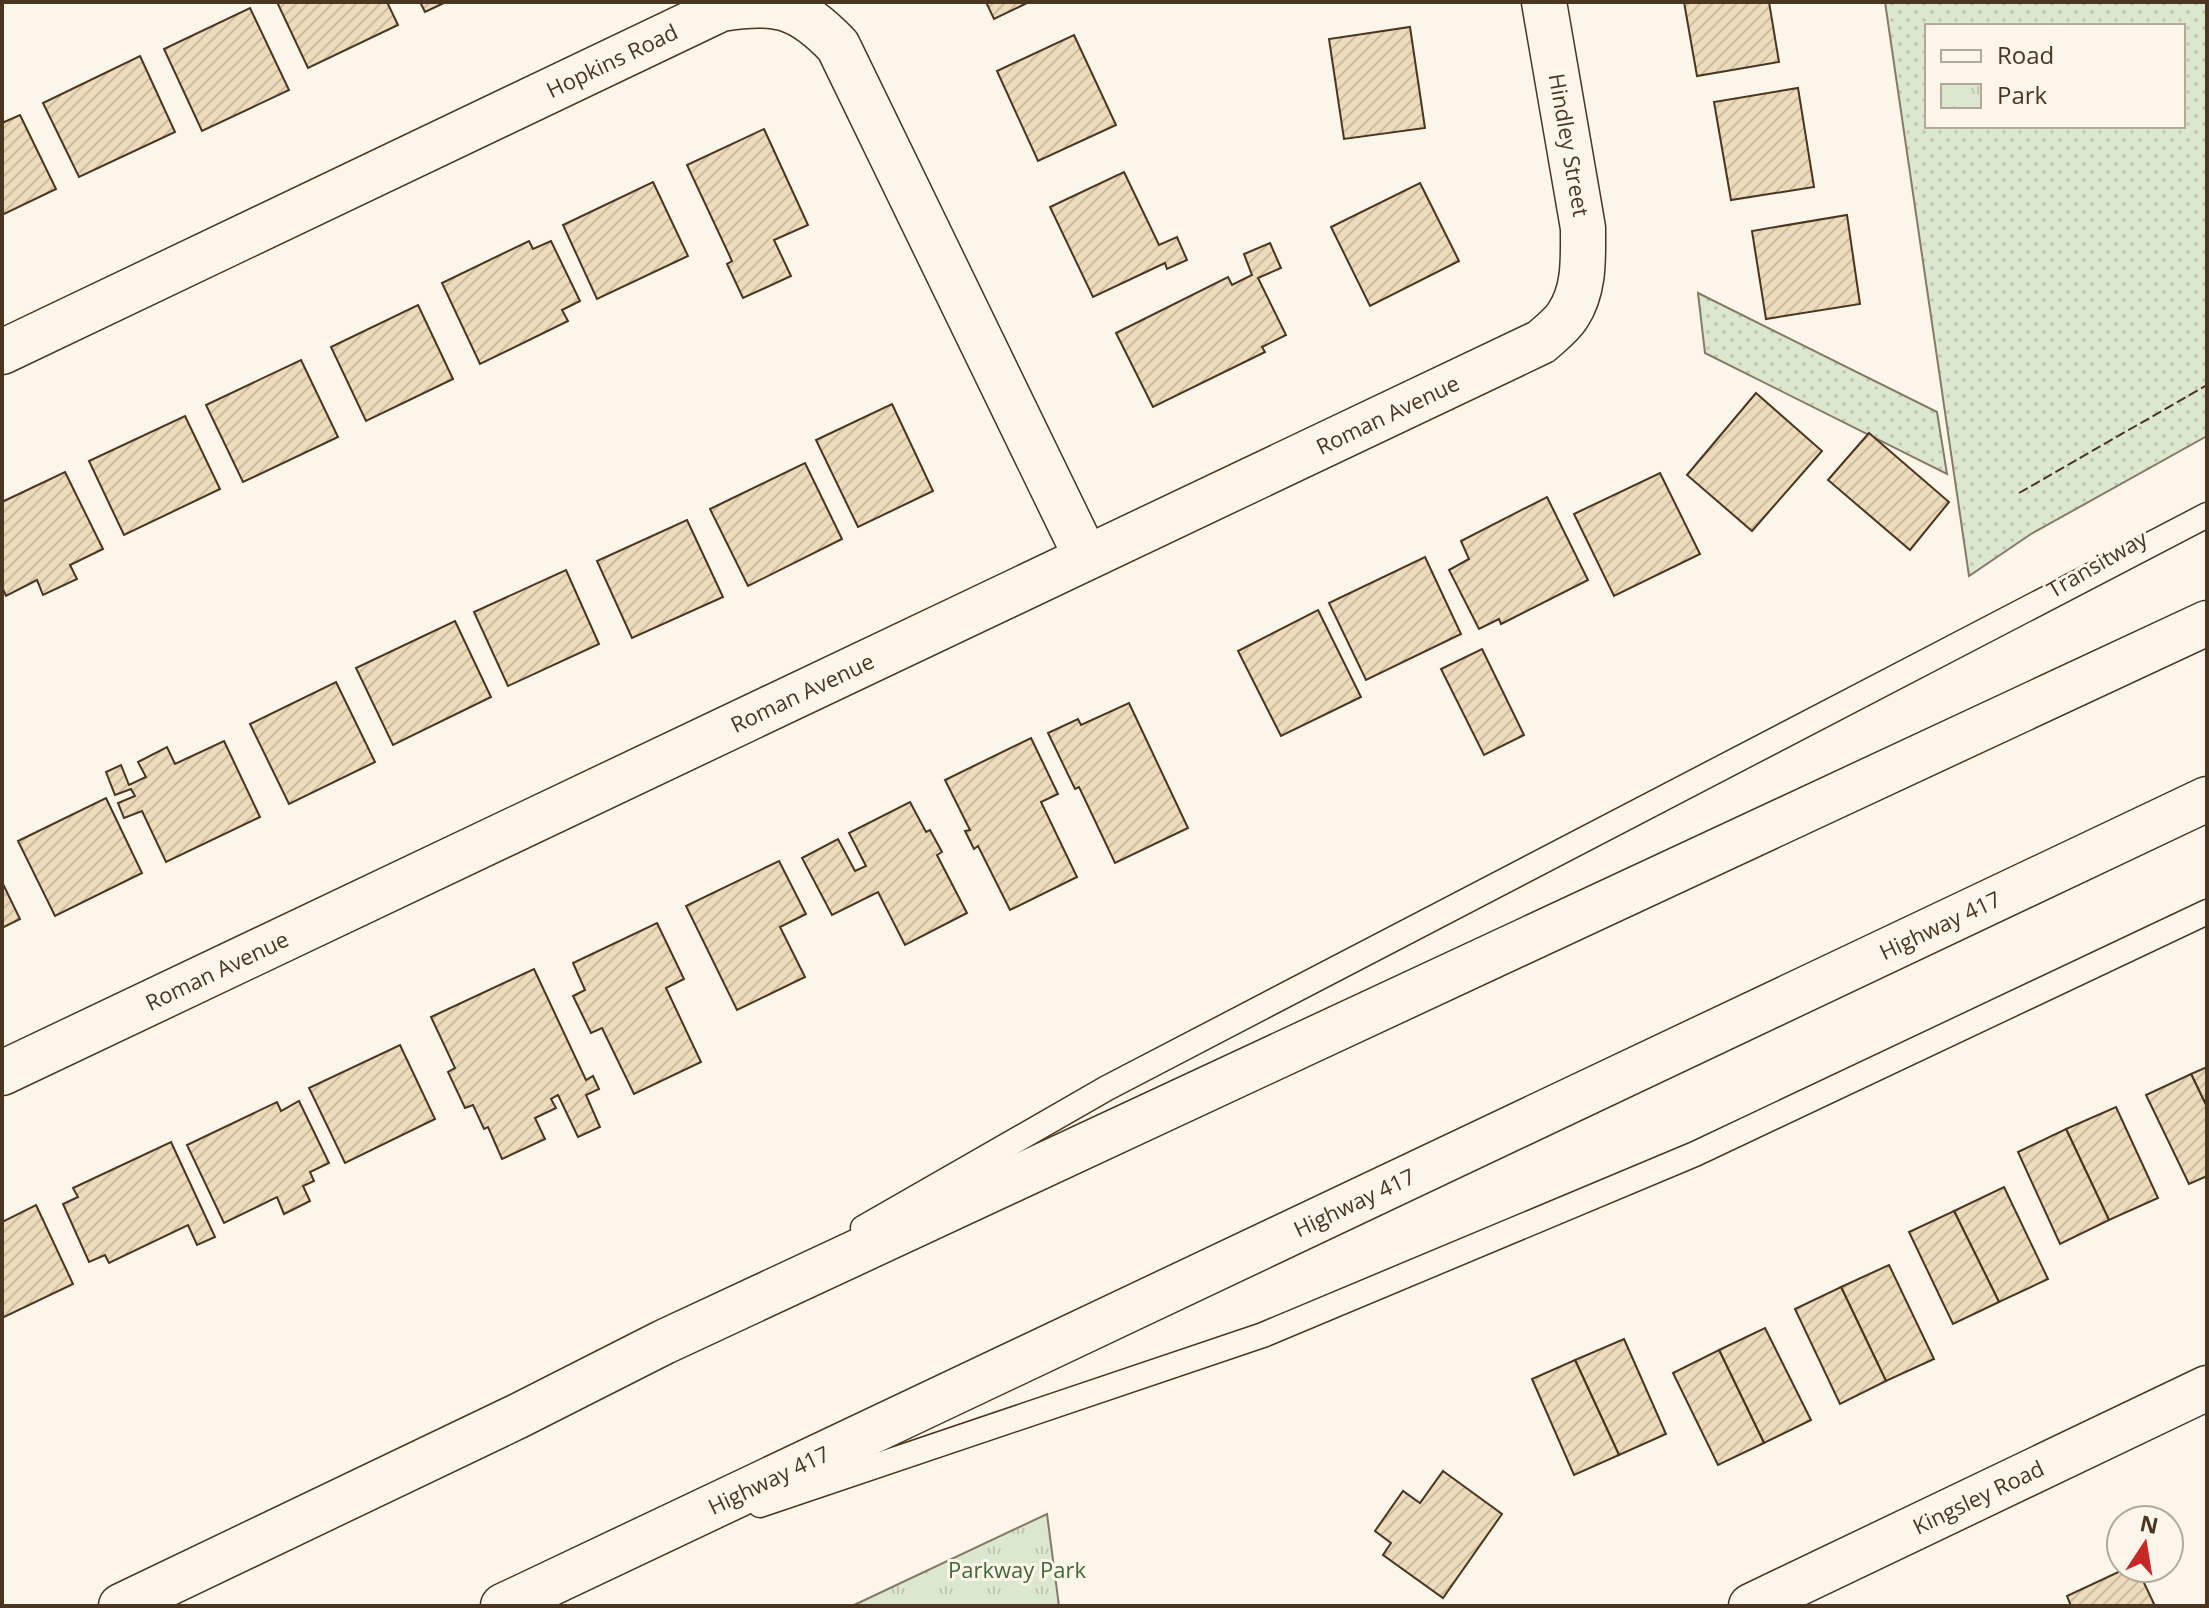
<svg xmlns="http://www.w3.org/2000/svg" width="2209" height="1608" font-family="'Open Sans',sans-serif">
	<defs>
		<pattern id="grass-dots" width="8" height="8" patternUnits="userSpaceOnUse" patternTransform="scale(2)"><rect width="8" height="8" fill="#dce7d0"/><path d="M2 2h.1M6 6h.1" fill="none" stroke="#bec7b2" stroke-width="1.8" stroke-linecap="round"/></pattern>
		<pattern id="park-tufts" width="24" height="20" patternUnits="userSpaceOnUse" patternTransform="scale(2)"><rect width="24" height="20" fill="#dce7d0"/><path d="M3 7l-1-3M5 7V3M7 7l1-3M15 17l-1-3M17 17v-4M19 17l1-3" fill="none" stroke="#bec7b2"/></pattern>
		<pattern id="building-hatch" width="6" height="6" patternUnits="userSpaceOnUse" patternTransform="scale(2)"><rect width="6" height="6" fill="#ecdcbc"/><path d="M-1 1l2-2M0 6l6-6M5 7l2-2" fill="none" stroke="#ccbda1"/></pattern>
	</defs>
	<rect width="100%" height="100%" fill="#fbf6e9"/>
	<g fill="url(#grass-dots)" stroke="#887966" stroke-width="2" fill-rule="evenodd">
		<path d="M1885,2h322v434l-176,98 -62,42zM1927,26h256v100h-256z"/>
		<polygon points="1698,293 1937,412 1947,474 1705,353"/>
	</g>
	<polygon fill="url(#park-tufts)" stroke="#887966" stroke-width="2" points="1047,1514 1059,1606 852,1606"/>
	<g fill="url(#building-hatch)" stroke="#4a3520" stroke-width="2">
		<polygon points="277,2 387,2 398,25 308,68"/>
		<polygon points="420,2 446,2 425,12"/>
		<polygon points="986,2 1029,2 994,19"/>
		<polygon points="1684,2 1769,2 1779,62 1697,76"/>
		<polygon points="250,8 289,90 202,131 164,49"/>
		<polygon points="1410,27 1425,128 1344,139 1329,39"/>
		<polygon points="1074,35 1116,125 1038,161 997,71"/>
		<polygon points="140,56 175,132 79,177 43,103"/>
		<polygon points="1798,88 1814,187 1731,200 1714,102"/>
		<polygon points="20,115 56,189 2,215 2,123"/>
		<polygon points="764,129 808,225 774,240 791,276 743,298 727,264 732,261 687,165"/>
		<polygon points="1124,172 1159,245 1177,237 1187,260 1167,269 1165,263 1093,297 1050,207"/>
		<polygon points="653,182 688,256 597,299 563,225"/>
		<polygon points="1420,183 1459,261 1370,306 1331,227"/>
		<polygon points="1847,215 1860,304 1766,319 1752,231"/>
		<polygon points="529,241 533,249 551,241 580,301 562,310 568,321 480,364 442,283"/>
		<polygon points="1270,243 1281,268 1258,278 1286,335 1262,347 1265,352 1153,407 1116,333 1228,277 1232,285 1252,275 1244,254"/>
		<polygon points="418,305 453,379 366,421 331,347"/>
		<polygon points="301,360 338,437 243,482 206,405"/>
		<polygon points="1756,393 1822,451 1752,531 1687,475"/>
		<polygon points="892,404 933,491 858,527 816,440"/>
		<polygon points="185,416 220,489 124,535 89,461"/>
		<polygon points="1869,433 1949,502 1910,550 1828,480"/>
		<polygon points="805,463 842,539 748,586 710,509"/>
		<polygon points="65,472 103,549 70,565 77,579 43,595 37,580 6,596 2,587 2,502"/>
		<polygon points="1660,473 1700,554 1614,596 1574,514"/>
		<polygon points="1547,497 1588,580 1501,624 1499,619 1479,629 1449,570 1469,559 1461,541"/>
		<polygon points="687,520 723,597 632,638 597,561"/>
		<polygon points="1425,557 1461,634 1366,680 1329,603"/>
		<polygon points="566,570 599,644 508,686 474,612"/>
		<polygon points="1318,610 1361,697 1281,736 1238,651"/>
		<polygon points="455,621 491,697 393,745 356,668"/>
		<polygon points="1482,649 1524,735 1484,755 1441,669"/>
		<polygon points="336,682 375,762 289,804 250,724"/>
		<polygon points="1129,703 1188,828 1115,863 1079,787 1075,789 1048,733 1078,719 1081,725"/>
		<polygon points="1031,738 1058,794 1041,802 1077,877 1010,910 978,846 974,849 965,831 970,830 945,780"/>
		<polygon points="224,741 260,817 166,862 142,811 124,818 118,803 135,796 131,789 115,795 106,772 121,765 129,785 146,777 138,762 167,747 175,764"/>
		<polygon points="106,798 142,873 55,916 18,841"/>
		<polygon points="910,802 926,832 930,830 942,852 937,855 967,913 905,945 878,892 832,915 802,858 838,839 855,871 866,866 849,833"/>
		<polygon points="779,861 806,914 780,927 805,977 737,1010 686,906"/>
		<polygon points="2,882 20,919 2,928"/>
		<polygon points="657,923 684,979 666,988 701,1062 634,1094 602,1028 591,1033 573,996 585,990 573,963"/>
		<polygon points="534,969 586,1080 593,1076 599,1089 586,1095 600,1127 578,1137 558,1095 551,1099 556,1108 535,1118 545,1139 502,1159 488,1127 484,1129 473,1105 465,1108 448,1072 455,1068 431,1017"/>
		<polygon points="400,1045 435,1119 345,1163 309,1088"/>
		<polygon points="2207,1067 2207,1107 2191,1074"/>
		<polygon points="2191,1074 2207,1107 2207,1176 2189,1184 2146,1095"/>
		<polygon points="299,1101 329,1163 310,1172 314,1181 303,1186 310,1201 284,1214 277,1197 224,1223 187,1145 277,1102 281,1111"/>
		<polygon points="2116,1107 2158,1198 2109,1220 2066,1129"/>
		<polygon points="2066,1129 2109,1220 2060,1244 2018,1152"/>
		<polygon points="171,1142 215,1237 197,1245 188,1225 109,1263 105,1255 89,1262 63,1204 78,1197 73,1188"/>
		<polygon points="2004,1187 2048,1279 1999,1302 1954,1211"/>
		<polygon points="36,1205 73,1284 2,1318 2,1222"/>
		<polygon points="1954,1211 1999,1302 1953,1324 1909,1232"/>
		<polygon points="1889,1265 1934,1359 1886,1381 1841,1287"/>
		<polygon points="1841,1287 1886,1381 1840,1404 1795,1309"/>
		<polygon points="1765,1328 1811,1420 1764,1443 1719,1350"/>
		<polygon points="1624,1339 1666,1434 1619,1455 1575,1360"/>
		<polygon points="1719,1350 1764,1443 1718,1465 1673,1373"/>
		<polygon points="1575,1360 1619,1455 1574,1475 1532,1379"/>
		<polygon points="1443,1471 1502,1514 1443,1598 1383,1555 1391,1543 1375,1531 1403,1491 1420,1503"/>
		<polygon points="2127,1568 2137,1568 2155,1606 2071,1606 2067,1596"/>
	</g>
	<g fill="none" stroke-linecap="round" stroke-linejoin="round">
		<defs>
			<g id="lane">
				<polyline points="863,1228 1107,1088 2207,515"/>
				<polyline points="760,1505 1263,1335 1695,1154 2207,912"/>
			</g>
			<g id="street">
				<path id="s1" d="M2,352l719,-343c55,-9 78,-4 117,37l248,511"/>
				<path id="s2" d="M2,1073l1539,-731c9,-8 21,-17 27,-27 17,-26 15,-57 15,-87l-39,-226"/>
				<path id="s3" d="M1751,1606l456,-218"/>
			</g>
			<g id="highway">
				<polyline points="121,1606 518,1416 664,1342 2207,623"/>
				<path id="s4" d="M503,1606l1704,-807"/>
			</g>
		</defs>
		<use href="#lane" stroke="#4a3520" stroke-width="27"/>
		<use href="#street" stroke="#4a3520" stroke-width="47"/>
		<use href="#highway" stroke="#4a3520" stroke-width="47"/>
		<use href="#lane" stroke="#fbf6e9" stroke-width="24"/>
		<use href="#street" stroke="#fbf6e9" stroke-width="44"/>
		<use href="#highway" stroke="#fbf6e9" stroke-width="44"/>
		<polyline stroke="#4a3520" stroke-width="2" stroke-dasharray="10 4" stroke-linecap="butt" points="2019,493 2207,385"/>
	</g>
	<g text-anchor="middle" stroke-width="6" stroke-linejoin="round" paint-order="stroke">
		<g font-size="22" fill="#4a3520" stroke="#fbf6e9">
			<text dy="8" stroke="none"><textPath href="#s1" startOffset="676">Hopkins Road</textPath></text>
			<text transform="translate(1569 145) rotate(80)" y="8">Hindley Street</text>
			<text dy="8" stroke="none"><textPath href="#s2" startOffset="1534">Roman Avenue</textPath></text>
			<text transform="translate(2097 564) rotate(-30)" y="8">Transitway</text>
			<text dy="8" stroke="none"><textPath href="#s2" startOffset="886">Roman Avenue</textPath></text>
			<text dy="8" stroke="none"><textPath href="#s4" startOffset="1590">Highway 417</textPath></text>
			<text dy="8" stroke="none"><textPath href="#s2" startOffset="238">Roman Avenue</textPath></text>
			<text dy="8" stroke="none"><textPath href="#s4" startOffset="942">Highway 417</textPath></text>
			<text dy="8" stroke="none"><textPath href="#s4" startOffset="294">Highway 417</textPath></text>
			<text dy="8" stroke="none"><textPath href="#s3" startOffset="252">Kingsley Road</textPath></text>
		</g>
		<g font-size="22" fill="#436837" stroke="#fbf6e9">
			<text x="1017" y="1578">Parkway Park</text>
		</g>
	</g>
	<rect width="2209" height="1608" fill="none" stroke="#4a3520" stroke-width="8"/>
	<rect x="1925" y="24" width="260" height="104" fill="#fbf6e9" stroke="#b4a999" stroke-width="2"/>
	<rect x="1941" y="50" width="40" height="12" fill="#fbf6e9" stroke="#b4a999" stroke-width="2"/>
	<text x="1997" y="64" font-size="24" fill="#4a3520">Road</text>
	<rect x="1941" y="84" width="40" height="24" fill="url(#park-tufts)" stroke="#b4a999" stroke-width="2"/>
	<text x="1997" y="104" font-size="24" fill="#4a3520">Park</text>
	<g transform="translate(2145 1544) rotate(12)"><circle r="38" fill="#fbf6e9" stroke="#b4a999" stroke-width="2"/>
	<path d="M0-6L14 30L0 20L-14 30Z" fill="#c62828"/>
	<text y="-12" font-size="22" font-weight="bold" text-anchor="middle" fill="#4a3520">N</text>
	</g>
</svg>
